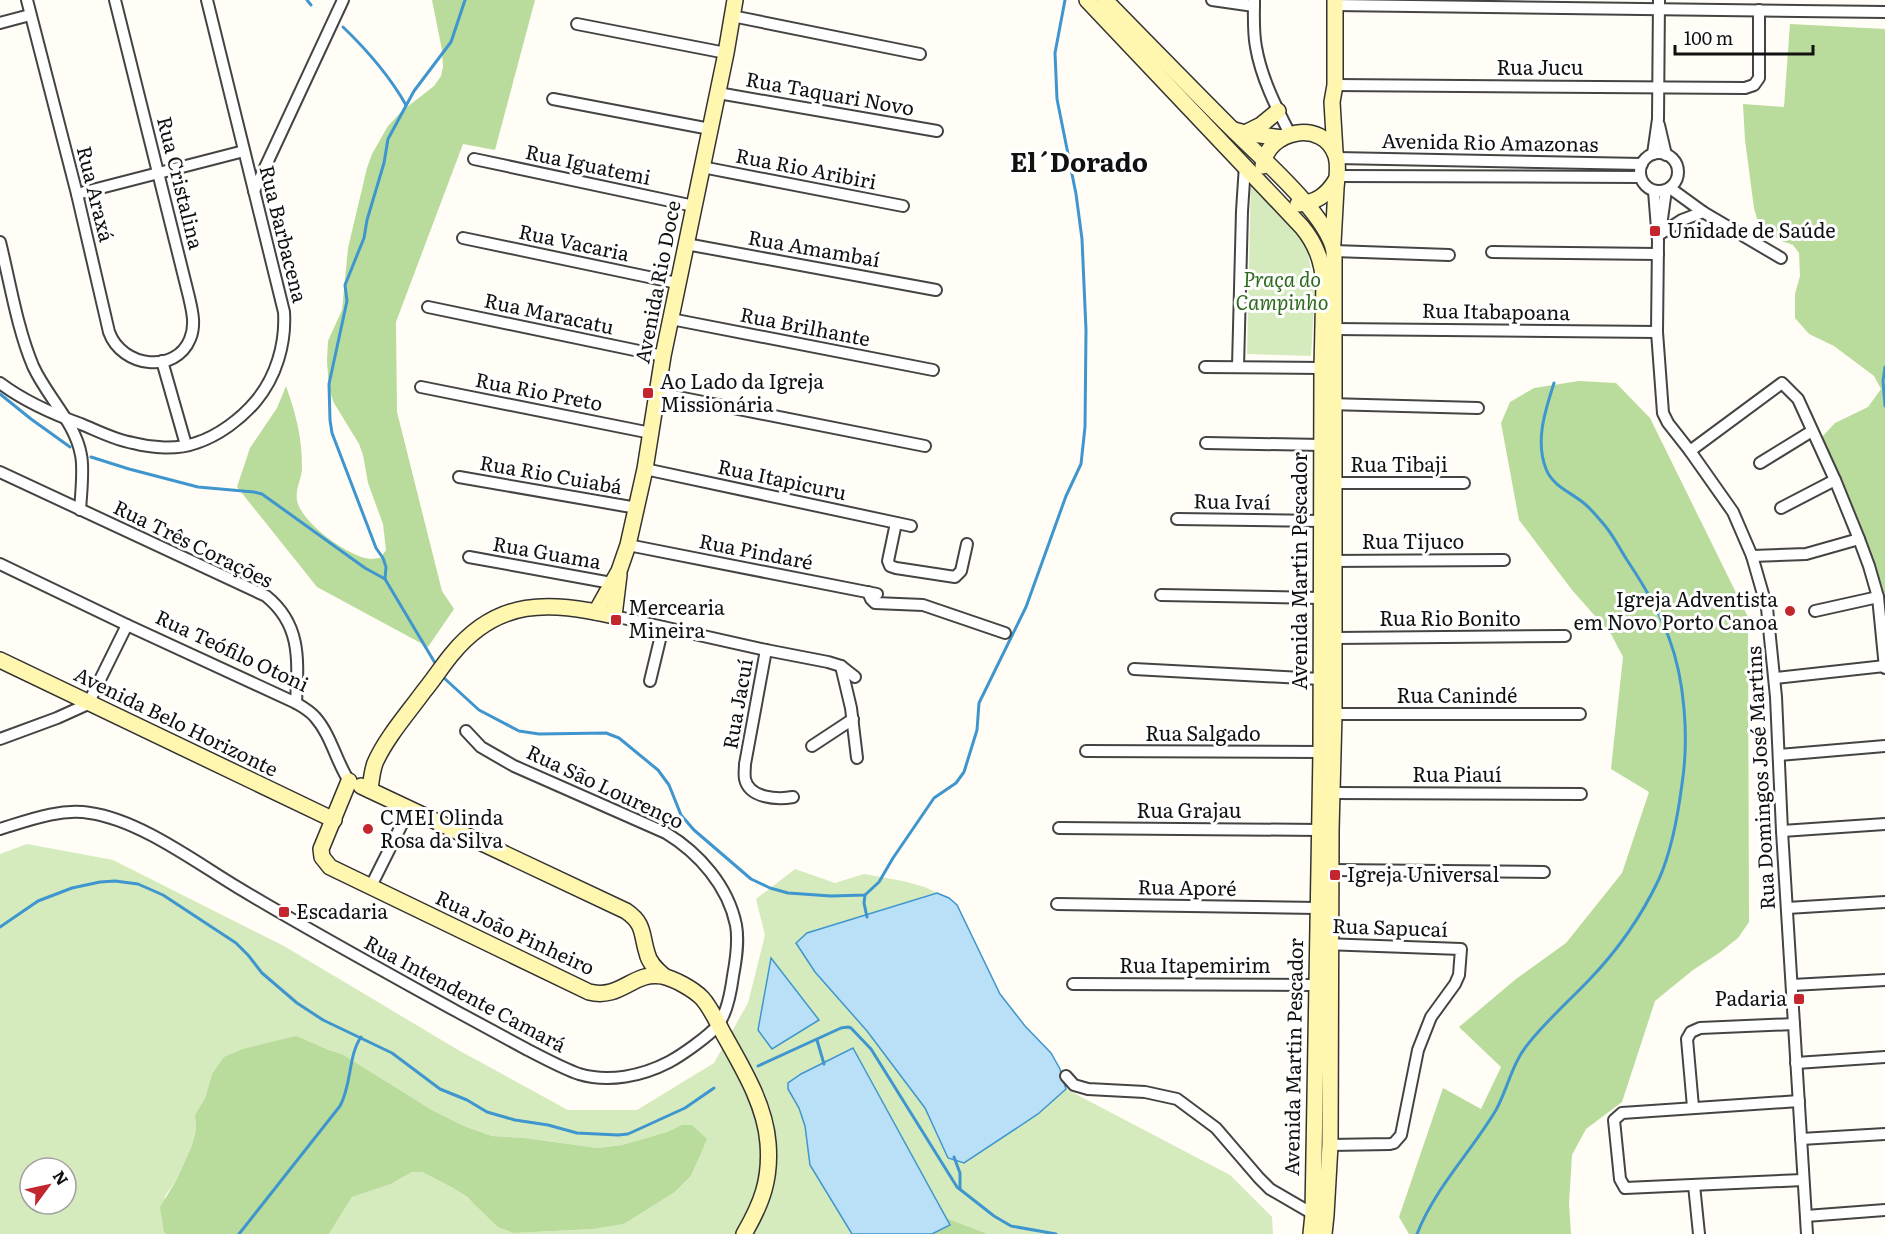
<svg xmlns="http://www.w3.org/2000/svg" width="1885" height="1234" font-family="Literata,serif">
	<rect width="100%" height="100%" fill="#fffdf5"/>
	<g fill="#d5ebbd" fill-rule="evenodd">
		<polygon points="1251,179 1299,232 1307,248 1315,290 1311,356 1247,354"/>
		<path d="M27,844l86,16 171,86 176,105 108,59h69l77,-47 34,-60 17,-68 -9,-36 39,-30 40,14 29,-9 39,7 22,6 12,6 -130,40 -11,10c39,57 91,105 128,164 10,16 16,34 24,51l61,-24 29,-20 28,-25 164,86 42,42 1,17h-285l-42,-16 -93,-170 -65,41 11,19 6,18 5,39 42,69h-523l23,-37 39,-13 21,-12h10l33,17 59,44 80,-4 30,-5 51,-32 16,-16 7,-17 -15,-34 -16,7 -45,13 -24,3 -73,-10 -33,-2 -28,-10 -32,-16 -90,-56 -16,-5 -114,25 -7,24 -10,17 1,15 -4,15 -15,34 -12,17 -1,36 2,2h-166v-380zM30,1168h36v36h-36z"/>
	</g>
	<g fill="#b9dc9c">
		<path d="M432,0h103l-40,150 -32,-6 -67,178 1,90 45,179 12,18 -26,38 -111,-60 -80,-100 13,-39 27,-40 9,-22c10,29 16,50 16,82 0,10 -7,21 -5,32 3,22 52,57 73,59 4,0 7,-1 10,-1l6,-8 -3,-26 -15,-41 -5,-28 -4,-11 -25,-41 -5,-14 -2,-28 1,-20 14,-31 6,-62 19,-80 5,-14 16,-28 14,-15 32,-25 7,-10 2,-9 -1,-17z"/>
		<polygon points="1790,24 1885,29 1885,607 1862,539 1822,437 1835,423 1868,407 1881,389 1874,376 1834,346 1809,334 1795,318 1795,294 1800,276 1799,253 1793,245 1779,240 1759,226 1754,208 1745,140 1743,104 1784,107"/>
		<polygon points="1579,381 1616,383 1650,418 1748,617 1749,922 1738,938 1719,953 1693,970 1655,1001 1622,1102 1586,1129 1572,1155 1569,1203 1571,1234 1409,1234 1399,1217 1443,1088 1481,1109 1501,1067 1459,1027 1516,979 1566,943 1622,873 1649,792 1611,769 1623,657 1611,634 1572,590 1519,520 1501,423 1510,402 1534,388"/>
		<polygon points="296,1036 326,1049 342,1054 432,1110 464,1126 492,1136 525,1138 598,1148 622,1145 667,1132 682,1125 692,1125 707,1139 691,1176 675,1192 624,1224 594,1229 514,1233 498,1227 468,1198 455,1189 422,1172 412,1172 391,1184 352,1197 329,1234 166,1234 164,1232 160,1207 177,1179 192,1145 196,1130 195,1115 205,1098 212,1074 224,1057 243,1049"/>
		<polygon points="946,1218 988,1234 932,1234 949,1225"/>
	</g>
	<g fill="#b9e0f7" stroke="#3f96cf" stroke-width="1.5">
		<polygon points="937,893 949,898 957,905 1000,994 1025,1026 1051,1053 1060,1069 1066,1089 1038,1114 964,1163 948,1158 925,1108 867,1031 815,972 796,943 807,933"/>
		<polygon points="771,958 819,1020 772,1049 758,1030"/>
		<polygon points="853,1048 950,1225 932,1234 852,1234 810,1165 805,1126 799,1108 788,1089 788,1083 801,1074"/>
	</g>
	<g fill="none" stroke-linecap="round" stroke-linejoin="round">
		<g stroke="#3f96cf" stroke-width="3">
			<polyline points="307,0 311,5"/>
			<path d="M343,27c25,24 46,48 63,78"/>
			<polyline points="1885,367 1883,381 1885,406"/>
			<polyline points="0,394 31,419 70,447"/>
			<polyline points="91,457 129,469 198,487 254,492 262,494 365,568 385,579"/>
			<polyline points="435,663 385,579 386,567 383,558 376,548 368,527 332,433 330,420 329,384 347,301 345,285 364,238 367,220 384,163 388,139 414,91 451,42 465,0"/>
			<polyline points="444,678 479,710 519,731 539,734 606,733 619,738 658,770 669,785 681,815 694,830 751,879 770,888 788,893 831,896 865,895 879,882 893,858 934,798 956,783 964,772 977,730 979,703 1026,607 1066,496 1081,464 1085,427 1086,330 1082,239 1076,194 1057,99 1055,53 1065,0"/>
			<polyline points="865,895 864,903 867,917"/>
			<polyline points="0,927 38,901 72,888 100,882 115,881 138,884 163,895 236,943 248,955 262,973 297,1003 323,1020 392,1053 440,1089 467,1100 487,1112 515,1120 548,1125 577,1133 618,1135 628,1134 685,1108 714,1088"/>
			<polyline points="817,1040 824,1064"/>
			<polyline points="758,1066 841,1028 848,1027 851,1028 871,1049 957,1187 994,1216 1011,1226 1056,1234"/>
			<polyline points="954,1157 960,1173 960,1189"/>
			<path d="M239,1234l101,-128c12,-22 8,-50 21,-69"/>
			<path d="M1417,1234c18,-46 54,-82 79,-124 12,-22 16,-47 32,-66 18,-23 41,-43 61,-64 28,-29 53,-65 70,-101 13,-29 19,-64 23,-95 7,-45 3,-104 -13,-146 -10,-28 -26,-54 -42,-78 -7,-11 -13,-23 -21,-33 -6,-7 -13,-16 -20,-22 -13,-12 -33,-18 -40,-36 -11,-28 -1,-58 8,-86"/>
		</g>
		<defs>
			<g id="street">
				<path d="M27,0l50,194 32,138c13,36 67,42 81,7 6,-14 2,-29 -1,-42l-74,-297"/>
				<polyline points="1212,0 1254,6"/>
				<path d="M1254,0c0,16 -1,32 2,47 5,30 20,60 34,87"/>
				<polyline points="1335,5 1885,12"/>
				<polyline points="732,16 920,54"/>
				<polyline points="0,23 30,15"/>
				<polyline points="577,24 726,53"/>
				<polyline points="1335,85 1745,88 1754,85 1759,78 1759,10"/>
				<polyline points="718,93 937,131"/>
				<polyline points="553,99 710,129"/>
				<polyline points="1659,125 1666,155"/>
				<circle cx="1659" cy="172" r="19"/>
				<polyline points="1653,154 1658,119 1659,0"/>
				<polyline points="1337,158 1642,164"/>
				<polyline points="474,159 694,206"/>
				<polyline points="702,167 903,206"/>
				<polyline points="1337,176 1640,177"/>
				<polyline points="1670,188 1703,212 1781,258"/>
				<polyline points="254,191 343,0"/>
				<polyline points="1654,191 1658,241 1657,332 1663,413 1668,423 1690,451 1733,512 1752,556 1767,608 1776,697 1782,831 1807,1234"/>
				<polyline points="77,194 244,151"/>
				<polyline points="1661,226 1666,190"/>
				<polyline points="1660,234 1682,220 1703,212"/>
				<polyline points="463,238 677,283"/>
				<path d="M0,242c10,40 17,86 33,124 14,31 42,56 48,89 3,14 0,40 -1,55"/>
				<polyline points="686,244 936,290"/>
				<polyline points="1334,251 1449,255"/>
				<polyline points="1492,252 1658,254"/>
				<polyline points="428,307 663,356"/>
				<polyline points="671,319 933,370"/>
				<polyline points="1334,329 1657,332"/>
				<polyline points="162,361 186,445"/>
				<polyline points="1205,367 1322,368"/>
				<polyline points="1238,367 1242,211 1245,165"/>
				<path d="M0,383c24,18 53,31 81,41 17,7 34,16 52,19 19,5 44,7 63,0 22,-7 45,-24 60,-42 20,-24 30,-57 28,-89l-77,-312"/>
				<polyline points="421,387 651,433"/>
				<polyline points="658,393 925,446"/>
				<polyline points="1328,404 1478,408"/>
				<polyline points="1206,443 1322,445"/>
				<polyline points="1690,451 1782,383 1798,399 1835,480 1859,539 1869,566 1878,597 1885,668"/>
				<polyline points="1760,463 1812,431"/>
				<polyline points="645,469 911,526"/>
				<path d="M0,472l266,124c36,29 32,65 30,107"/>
				<polyline points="459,477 637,508"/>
				<polyline points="1334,483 1464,483"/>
				<polyline points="1781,508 1835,480"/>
				<polyline points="1177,519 1322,521"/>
				<polyline points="896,523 888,561 890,566 896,568 955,577 961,571 967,544"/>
				<polyline points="628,545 877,594"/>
				<polyline points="1752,556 1806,554 1859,539"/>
				<polyline points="469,557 617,584"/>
				<polyline points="1327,561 1504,560"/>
				<path d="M0,564l127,61 169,78c7,4 14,8 19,14 16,18 21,44 34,64"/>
				<polyline points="868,592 871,599 875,603 923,605 1005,633"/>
				<polyline points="1161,595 1321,598"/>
				<polyline points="1815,611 1878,597"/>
				<polyline points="614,616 766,650 828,662 841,666 855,677"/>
				<polyline points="1335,638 1565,636"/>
				<path d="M766,650l-21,114c0,5 -1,10 0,15 4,19 32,21 48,18"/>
				<polyline points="841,666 851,708 857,758"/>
				<polyline points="1134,669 1321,679"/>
				<polyline points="1775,678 1885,666"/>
				<polyline points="650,681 663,627"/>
				<polyline points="1334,714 1580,714"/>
				<polyline points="0,739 57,718 88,704 127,625"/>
				<polyline points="812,746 853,719"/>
				<polyline points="1086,751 1321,752"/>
				<polyline points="1779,755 1885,746"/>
				<polyline points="1333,793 1581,794"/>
				<polyline points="1059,828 1319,830"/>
				<path d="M0,829c29,-9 60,-21 90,-16 49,7 104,48 147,74 71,43 145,83 219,124 24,13 48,26 72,39 16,8 34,18 51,24 30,9 63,2 90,-12 13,-7 40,-26 49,-37 9,-12 13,-34 15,-49 3,-16 6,-34 3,-51 -8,-39 -37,-72 -70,-92l-152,-67 -33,-19 -15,-16"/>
				<polyline points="1782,831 1885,824"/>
				<polyline points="1331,870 1544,872"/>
				<polyline points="371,886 410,808"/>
				<polyline points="1057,904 1317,908"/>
				<polyline points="1787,908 1885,902"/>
				<polyline points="1324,944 1461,949 1459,975 1455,984 1431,1017 1418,1050 1401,1135 1394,1143 1390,1144 1330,1145"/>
				<polyline points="1073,984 1316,985"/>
				<polyline points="1792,985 1885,980"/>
				<polyline points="1796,1063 1885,1057"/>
				<polyline points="1066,1076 1074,1085 1088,1089 1145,1092 1177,1099 1216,1128 1259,1178 1270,1189 1313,1214"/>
				<polyline points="1799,1101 1622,1113 1614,1120 1620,1179 1625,1188 1803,1180"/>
				<polyline points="1693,1107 1687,1039 1691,1032 1700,1028 1794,1024"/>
				<polyline points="1801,1139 1885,1134"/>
				<polyline points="1694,1185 1699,1234"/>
				<polyline points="1806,1216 1885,1210"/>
			</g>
			<g id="secondary">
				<path d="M1087,0l215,227c14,17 20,34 22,56l-2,85 -1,384 -8,462 -2,20"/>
				<path d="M1105,0c42,43 84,86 126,128 28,28 96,86 103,123v463l-3,116 -1,315 -4,70 -2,19"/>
				<polyline points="1234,130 1245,133 1282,138"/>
				<polyline points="1245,133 1261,125 1278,111"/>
				<polyline points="1335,152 1332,102 1335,85 1335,0"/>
				<path d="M1263,166c3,-36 61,-48 73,-10 3,10 1,21 0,32 -1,18 -2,37 -3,55"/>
				<path d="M1298,204c18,-1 29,-9 38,-24"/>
				<polyline points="596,612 619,571 628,545 645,469 663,356 726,53 735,0"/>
				<polyline points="0,660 334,820"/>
				<path d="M349,781l-28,68 1,8 8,10 259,125c32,8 44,-21 73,-16 13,3 31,13 40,22 9,10 15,24 21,35 19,34 42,71 45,110 3,36 -6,60 -24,91"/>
				<path d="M361,786l265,125c19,13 15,23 21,42 2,10 10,17 17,23"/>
				<path d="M370,790c1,-9 2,-19 5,-27 11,-25 33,-50 49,-72 10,-12 18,-25 28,-37 46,-56 97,-53 162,-38l5,-41"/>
			</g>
		</defs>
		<use href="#street" stroke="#444" stroke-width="14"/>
		<use href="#secondary" stroke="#333" stroke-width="18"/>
		<use href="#street" stroke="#fff" stroke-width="10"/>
		<use href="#secondary" stroke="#fff6b0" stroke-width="15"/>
	</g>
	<g fill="#c4262e" stroke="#fff" stroke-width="2">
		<rect x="1649" y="225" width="12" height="12" rx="3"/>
		<rect x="642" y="387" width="12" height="12" rx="3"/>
		<circle cx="1790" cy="611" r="6"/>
		<rect x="610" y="614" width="12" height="12" rx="3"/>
		<circle cx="368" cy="829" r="6"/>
		<rect x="1329" y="869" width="12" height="12" rx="3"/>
		<rect x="278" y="906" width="12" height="12" rx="3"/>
		<rect x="1793" y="993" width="12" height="12" rx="3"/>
	</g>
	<g text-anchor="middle" stroke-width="6" stroke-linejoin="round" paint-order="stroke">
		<g font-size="20" fill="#111" stroke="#fff">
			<text x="1540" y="75">Rua Jucu</text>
			<text transform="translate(830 94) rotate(10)" y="7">Rua Taquari Novo</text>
			<text transform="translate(1490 143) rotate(1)" y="7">Avenida Rio Amazonas</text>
			<text transform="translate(588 165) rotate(12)" y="7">Rua Iguatemi</text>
			<text transform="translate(806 169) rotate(11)" y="7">Rua Rio Aribiri</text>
			<text transform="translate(180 183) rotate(76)" y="7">Rua Cristalina</text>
			<text transform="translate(95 194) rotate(76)" y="7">Rua Araxá</text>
			<text transform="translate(283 234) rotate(76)" y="7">Rua Barbacena</text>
			<text transform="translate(574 243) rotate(12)" y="7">Rua Vacaria</text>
			<text transform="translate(814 249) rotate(10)" y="7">Rua Amambaí</text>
			<text transform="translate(658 282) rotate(-79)" y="7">Avenida Rio Doce</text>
			<text transform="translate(1496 312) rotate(1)" y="7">Rua Itabapoana</text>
			<text transform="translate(549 314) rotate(12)" y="7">Rua Maracatu</text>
			<text transform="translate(805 327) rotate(11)" y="7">Rua Brilhante</text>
			<text transform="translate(539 392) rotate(11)" y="7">Rua Rio Preto</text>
			<text x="1399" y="472">Rua Tibaji</text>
			<text transform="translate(551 475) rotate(10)" y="7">Rua Rio Cuiabá</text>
			<text transform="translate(782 480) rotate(12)" y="7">Rua Itapicuru</text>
			<text transform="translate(1232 502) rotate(1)" y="7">Rua Ivaí</text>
			<text x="1413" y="549">Rua Tijuco</text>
			<text transform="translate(193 544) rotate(26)" y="7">Rua Três Corações</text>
			<text transform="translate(756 552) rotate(11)" y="7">Rua Pindaré</text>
			<text transform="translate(547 553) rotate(10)" y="7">Rua Guama</text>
			<text transform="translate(1300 571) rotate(-90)" y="7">Avenida Martin Pescador</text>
			<text x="1450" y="626">Rua Rio Bonito</text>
			<text transform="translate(232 651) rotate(25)" y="7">Rua Teófilo Otoni</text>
			<text x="1457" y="703">Rua Canindé</text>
			<text transform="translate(738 704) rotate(-80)" y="7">Rua Jacuí</text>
			<text transform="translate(176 722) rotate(26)" y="7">Avenida Belo Horizonte</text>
			<text x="1203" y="741">Rua Salgado</text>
			<text x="1457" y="782">Rua Piauí</text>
			<text transform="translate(1761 778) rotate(-93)" y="7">Rua Domingos José Martins</text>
			<text transform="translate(605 787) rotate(25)" y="7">Rua São Lourenço</text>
			<text x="1189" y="818">Rua Grajau</text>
			<text transform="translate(1187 888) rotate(1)" y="7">Rua Aporé</text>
			<text transform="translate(1390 928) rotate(2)" y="7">Rua Sapucaí</text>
			<text transform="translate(515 933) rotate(25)" y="7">Rua João Pinheiro</text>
			<text x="1195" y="973">Rua Itapemirim</text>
			<text transform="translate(465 994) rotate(28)" y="7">Rua Intendente Camará</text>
			<text transform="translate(1294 1057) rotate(-89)" y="7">Avenida Martin Pescador</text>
		</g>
		<g font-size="20" fill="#111" stroke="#fff" text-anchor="start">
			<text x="1667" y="238">Unidade de Saúde</text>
			<text x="660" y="389">Ao Lado da Igreja<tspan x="660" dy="23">Missionária</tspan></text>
			<text x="1778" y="607" text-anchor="end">Igreja Adventista<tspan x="1778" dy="23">em Novo Porto Canoa</tspan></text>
			<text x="628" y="615">Mercearia<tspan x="628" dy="23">Mineira</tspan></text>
			<text x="380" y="825">CMEI Olinda<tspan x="380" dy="23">Rosa da Silva</tspan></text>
			<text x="1347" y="882">Igreja Universal</text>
			<text x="296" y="919">Escadaria</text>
			<text x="1787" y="1006" text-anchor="end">Padaria</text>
		</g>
		<g font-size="20" font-style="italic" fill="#2f6b1f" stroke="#fff">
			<text x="1282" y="287">Praça do<tspan x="1282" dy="23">Campinho</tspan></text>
		</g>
		<g font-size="26" font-weight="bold" fill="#111" stroke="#fff">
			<text x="1079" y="172">El´Dorado</text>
		</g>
	</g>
	<g transform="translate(48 1186) rotate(57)"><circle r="28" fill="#ffffff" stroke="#a0a0a0" stroke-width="1.5"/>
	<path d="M0-4.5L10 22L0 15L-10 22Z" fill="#c4262e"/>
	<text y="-9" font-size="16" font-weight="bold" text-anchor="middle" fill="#111111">N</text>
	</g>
	<path d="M1675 45v9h138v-9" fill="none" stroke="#111111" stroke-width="3"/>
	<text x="1684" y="45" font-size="18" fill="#111111" stroke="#ffffff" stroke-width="4.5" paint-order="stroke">100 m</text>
</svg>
